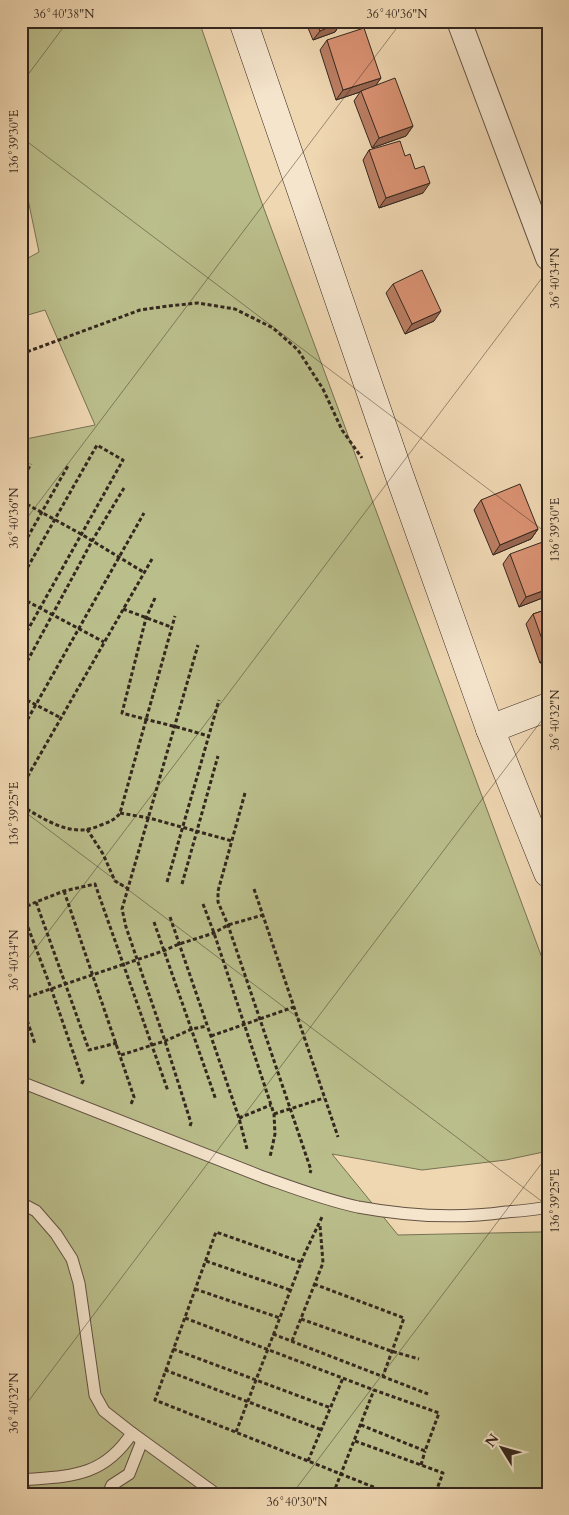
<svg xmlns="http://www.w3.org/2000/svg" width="569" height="1515" font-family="Cardo,serif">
	<rect width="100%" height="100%" fill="#efd7b2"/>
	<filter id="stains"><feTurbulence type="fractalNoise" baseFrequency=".004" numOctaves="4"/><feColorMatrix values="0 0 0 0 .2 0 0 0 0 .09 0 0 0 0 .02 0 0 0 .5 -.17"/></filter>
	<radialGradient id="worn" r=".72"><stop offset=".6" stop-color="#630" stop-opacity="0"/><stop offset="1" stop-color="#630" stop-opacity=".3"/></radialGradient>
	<polygon fill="#babe8b" stroke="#777254" points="21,21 199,21 260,198 548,974 548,1151 506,1160 422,1170 332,1154 398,1235 540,1232 548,1231 548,1494 21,1494 21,440 95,425 45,310 21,317 21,262 39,252 21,166"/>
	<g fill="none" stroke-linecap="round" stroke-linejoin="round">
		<defs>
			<g id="lane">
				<path d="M21,1082l242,95c31,11 62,23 95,30 49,9 99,12 148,5 14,-1 28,-2 42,-5"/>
				<polyline points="21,1203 36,1211 56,1234 72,1259 79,1283 95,1395 104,1411 132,1433 216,1494"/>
				<path d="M21,1480c48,-4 82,-2 111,-47"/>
				<polyline points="108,1494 112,1485 129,1474 142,1441"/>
			</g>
			<polyline id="street" points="459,21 548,258"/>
			<g id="secondary">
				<polyline points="243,21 399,474 490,729 548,873"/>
				<polyline points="490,729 548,707"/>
			</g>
		</defs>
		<use href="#lane" stroke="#635343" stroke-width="13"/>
		<use href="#street" stroke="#635343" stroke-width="26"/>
		<use href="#secondary" stroke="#34271e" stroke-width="29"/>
		<g stroke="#34271e" stroke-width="3" stroke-dasharray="4 2.5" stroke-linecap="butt">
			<polyline points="21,354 140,310 168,306 198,303 235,309 273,328 298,350 323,389 342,430 362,458"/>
			<polyline points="21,481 31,464"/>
			<polyline points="21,501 81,534 145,573"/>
			<polyline points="21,549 69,464"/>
			<polyline points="21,579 97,445 123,460 21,642"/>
			<polyline points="21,598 104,642"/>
			<path d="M155,598l-9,20 -24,95c29,8 58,14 86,23"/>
			<polyline points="123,609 171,627"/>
			<polyline points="21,673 92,541 124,488"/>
			<polyline points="21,697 61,718"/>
			<polyline points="21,731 144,513"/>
			<polyline points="21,788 152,559"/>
			<polyline points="245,793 218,891 218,902 228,925 311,1170 310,1173"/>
			<path d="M21,806c26,14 50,33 80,19 8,-3 14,-5 19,-12l55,-197"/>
			<polyline points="120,813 149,818 232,841"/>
			<polyline points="87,829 103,854 115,881 127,888"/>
			<polyline points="167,882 219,700"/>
			<polyline points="182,884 218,756"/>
			<polyline points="254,889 338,1137"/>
			<polyline points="64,891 134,1097 131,1104"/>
			<polyline points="203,904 214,933 274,1114 275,1134 270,1157"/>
			<polyline points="21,909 51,988 83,1081 81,1085"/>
			<polyline points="21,909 36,902"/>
			<polyline points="170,917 239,1118 247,1149"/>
			<polyline points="154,922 216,1100"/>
			<polyline points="21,999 163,951 179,944 214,933 228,925 263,915"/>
			<polyline points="21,1002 35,1044"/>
			<polyline points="211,1036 294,1007"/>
			<polyline points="117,1043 89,1050 36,902 64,891 95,884 168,1091"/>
			<polyline points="121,1055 165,1041 192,1029 207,1026"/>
			<polyline points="274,1114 324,1098"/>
			<polyline points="239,1118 271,1105"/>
			<polyline points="190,1126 191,1123 165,1041 126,927 122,909 198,645"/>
			<polyline points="206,1261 290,1290"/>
			<polyline points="301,1262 216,1232 155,1400 391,1494"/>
			<polyline points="314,1284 404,1318 383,1376"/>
			<polyline points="195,1289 280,1318"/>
			<polyline points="185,1318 374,1390 439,1413 425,1451 361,1425"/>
			<polyline points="301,1319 391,1351 419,1359"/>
			<polyline points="273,1334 428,1394"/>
			<polyline points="292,1341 323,1263 320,1225"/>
			<polyline points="173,1349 331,1408"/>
			<polyline points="165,1370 322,1430"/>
			<polyline points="236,1432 304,1255 322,1217"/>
			<polyline points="355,1441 443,1473 435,1494"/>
			<polyline points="308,1461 343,1378"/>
			<polyline points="421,1465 425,1451"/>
			<polyline points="333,1494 374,1390"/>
		</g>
		<use href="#lane" stroke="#f5e5cd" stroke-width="11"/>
		<use href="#street" stroke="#f5e5cd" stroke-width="24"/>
		<use href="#secondary" stroke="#f5e5cd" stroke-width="28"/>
	</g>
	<g fill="#bb7e63" stroke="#34271e">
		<polygon points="313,21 346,21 340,24 335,32 313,40 308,28"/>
		<polygon points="327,40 381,78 375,85 413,126 406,136 372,148 354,101 360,92 336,100 320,50"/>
		<polygon points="369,150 405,156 423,193 379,208 363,160"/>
		<polygon points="393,284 434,321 405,334 386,293"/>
		<polygon points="481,500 538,529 531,539 493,555 474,510"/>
		<polygon points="510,554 545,597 519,607 503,564"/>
		<polygon points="548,609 548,660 540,663 526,624 533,614"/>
	</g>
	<g fill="#996650" stroke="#34271e">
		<polygon points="336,21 346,21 340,24 335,32 313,40 320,31"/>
		<polygon points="381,78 374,88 361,91 360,92 336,100 343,90"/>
		<polygon points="413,126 406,136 372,148 379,138"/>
		<polygon points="430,183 423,193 379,208 386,198"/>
		<polygon points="441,311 434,321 405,334 412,324"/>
		<polygon points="538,529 531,539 493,555 500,545"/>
		<polygon points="548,589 548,593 545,597 519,607 526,597"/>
		<polygon points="547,653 548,660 540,663"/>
	</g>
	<g fill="#da9273" stroke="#34271e">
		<polygon points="316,21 341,21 341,22 320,31"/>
		<polygon points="364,28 381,78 343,90 327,40"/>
		<polygon points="395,78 413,126 379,138 361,91"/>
		<polygon points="400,141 405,156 410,154 415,169 424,166 430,183 386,198 369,150"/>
		<polygon points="422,270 441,311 412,324 393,284"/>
		<polygon points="520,484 538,529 500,545 481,500"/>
		<polygon points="548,540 548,589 526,597 510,554"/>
		<polygon points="548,609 548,653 547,653 533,614"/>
	</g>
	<path fill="none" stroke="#34271e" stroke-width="1" stroke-opacity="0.45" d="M21,84l47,-63M21,137l527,397M21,526l381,-505M21,809l527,397M21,968l527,-698M21,1411l527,-699M21,1480l18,14M292,1494l256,-339"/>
	<rect width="569" height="1515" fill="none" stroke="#efd7b2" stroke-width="55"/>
	<g transform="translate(502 1448) rotate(307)" stroke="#f5e5cd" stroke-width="4" paint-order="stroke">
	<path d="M0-4L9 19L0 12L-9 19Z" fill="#34271e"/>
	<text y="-8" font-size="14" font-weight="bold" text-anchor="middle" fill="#34271e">N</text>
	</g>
	<rect x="28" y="28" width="514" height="1460" fill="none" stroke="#34271e" stroke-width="2"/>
	<g font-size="12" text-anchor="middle" fill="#34271e">
		<text x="64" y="18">36°40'38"N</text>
		<text x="397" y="18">36°40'36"N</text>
		<text transform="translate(14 142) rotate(-90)" y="4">136°39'30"E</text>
		<text transform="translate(555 278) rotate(-90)" y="4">36°40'34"N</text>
		<text transform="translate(14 518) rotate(-90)" y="4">36°40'36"N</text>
		<text transform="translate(555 530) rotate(-90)" y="4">136°39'30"E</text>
		<text transform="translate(555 720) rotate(-90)" y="4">36°40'32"N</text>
		<text transform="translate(14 814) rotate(-90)" y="4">136°39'25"E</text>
		<text transform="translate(14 960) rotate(-90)" y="4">36°40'34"N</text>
		<text transform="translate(555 1201) rotate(-90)" y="4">136°39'25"E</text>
		<text transform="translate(14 1403) rotate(-90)" y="4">36°40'32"N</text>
		<text x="297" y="1506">36°40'30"N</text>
	</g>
	<rect width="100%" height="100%" filter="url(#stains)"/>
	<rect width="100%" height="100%" fill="url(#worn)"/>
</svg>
